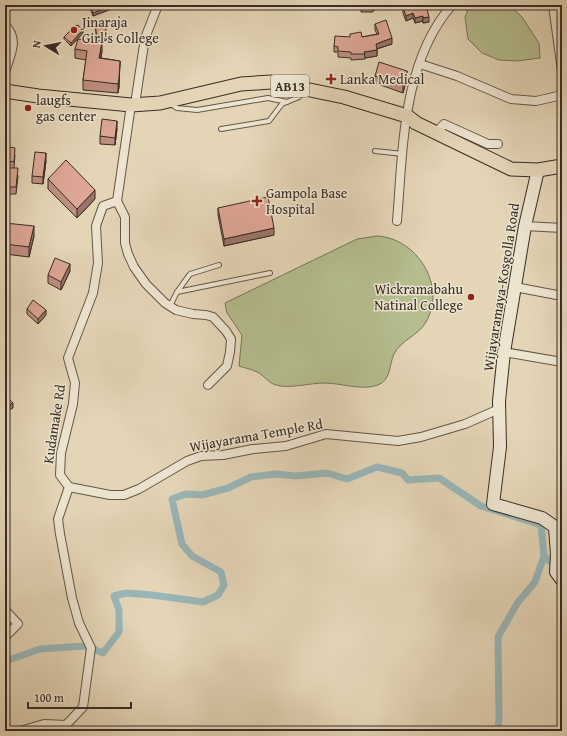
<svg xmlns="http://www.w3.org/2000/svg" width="567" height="736" font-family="'Gentium Book Plus',serif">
	<rect width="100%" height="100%" fill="#e4d5b7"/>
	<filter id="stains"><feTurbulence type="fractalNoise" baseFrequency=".005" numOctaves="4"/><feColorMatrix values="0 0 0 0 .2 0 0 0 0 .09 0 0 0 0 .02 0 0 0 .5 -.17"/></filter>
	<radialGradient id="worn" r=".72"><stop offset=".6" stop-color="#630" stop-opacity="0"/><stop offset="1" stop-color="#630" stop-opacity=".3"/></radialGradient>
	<g fill="#b5bd8e" stroke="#76755a">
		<polygon points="470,5 509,5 522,17 539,43 540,58 517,61 499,60 482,53 468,39 465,17"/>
		<path d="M377,236c40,2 70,50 49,86 -7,13 -25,18 -32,32 -5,11 -3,26 -16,31 -17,6 -36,-2 -54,-2 -13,0 -36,6 -48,2 -8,-2 -12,-10 -19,-13 -6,-3 -12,-4 -18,-6l3,-31 -15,-22 -2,-10 132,-64z"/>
	</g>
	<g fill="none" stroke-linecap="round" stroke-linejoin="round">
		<g stroke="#99b6b8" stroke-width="7">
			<polyline points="5,663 9,660 40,649 86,646 103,653 119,632 119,610 114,596 126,593 152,595 203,602 218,595 224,585 221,572 192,556 182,544 172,499 186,494 202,495 228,488 251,477 276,474 295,476 327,473 347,479 377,467 402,473 408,480 439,478 481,506 541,525 544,556 558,568"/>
			<polyline points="498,731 499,718 498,637 518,602 535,582 544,556"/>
		</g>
		<defs>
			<g id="lane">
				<polyline points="171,104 177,108 197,110 268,98 287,102"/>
				<polyline points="221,129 269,121 282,104 299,97 304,90"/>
				<polyline points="375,151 403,154"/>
				<polyline points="177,292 270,273"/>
				<polyline points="170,306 177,292 190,274 219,265"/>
			</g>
			<g id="street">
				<polyline points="553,5 562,71"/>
				<path d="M5,25c15,15 5,30 0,47"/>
				<polyline points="420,64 457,76 511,99 536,101 562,95"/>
				<polyline points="135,104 145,38 158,5"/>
				<polyline points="437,132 444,124 488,144 498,144"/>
				<polyline points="117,201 125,217 125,243 128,254 134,267 146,284 165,303 176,310 193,314 206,315 213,317 226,331 231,339 230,352 227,366 208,385"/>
				<polyline points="117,201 131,105"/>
				<path d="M397,221c6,-71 5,-159 55,-216"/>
				<polyline points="525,226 562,228"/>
				<polyline points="515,287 562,296"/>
				<polyline points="504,352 562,362"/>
				<polyline points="69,487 110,495 124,495 139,489 187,461 201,456 223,455 253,449 286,446 326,434 398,441 421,437 465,424 499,409"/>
				<polyline points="5,610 18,624 5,637"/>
				<polyline points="20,731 44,724 66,725 83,707 91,648 79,623 72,598 60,534 58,519 69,487 60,475 61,453 73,404 75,383 68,358 93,293 98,263 96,226 103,206 117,201"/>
			</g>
			<polyline id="secondary" points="538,170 525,226 504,352 499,401 500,447 493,504 542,518 555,527 557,555 556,572 562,580"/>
			<polyline id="primary" points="5,91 38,96 131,105 160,103 241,84 271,82 344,97 407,116 416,123 511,169 538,170 562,166"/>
		</defs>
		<use href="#lane" stroke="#62574a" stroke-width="6"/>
		<use href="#street" stroke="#62574a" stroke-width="10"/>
		<use href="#secondary" stroke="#372d25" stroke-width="14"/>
		<use href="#primary" stroke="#372d25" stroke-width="15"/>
		<use href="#lane" stroke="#ede4d0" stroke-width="4"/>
		<use href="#street" stroke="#ede4d0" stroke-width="8"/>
		<use href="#secondary" stroke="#ede4d0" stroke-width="12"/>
		<use href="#primary" stroke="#e4d5b7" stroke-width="13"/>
	</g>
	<g fill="#bf8f81" stroke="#372d25">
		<polygon points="89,5 122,5 93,16"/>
		<polygon points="361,5 383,5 383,8 373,10 373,12 361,12"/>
		<polygon points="416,7 429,22 423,23 423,21 415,23 413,18 406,21 403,13 403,8"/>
		<polygon points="95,23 107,38 107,40 98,41 102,51 101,58 120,61 119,87 118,93 83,90 83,80 86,60 75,58 75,49 97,41"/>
		<polygon points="375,24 392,44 377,49 377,56 365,58 365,59 351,60 351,58 338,57 338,52 334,52 334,46 350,37 362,37 377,34 375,30"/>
		<polygon points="83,33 71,46 64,39 64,37"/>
		<polygon points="375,76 407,78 403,93 375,83"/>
		<polygon points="117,129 115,145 100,144 100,136"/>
		<polygon points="5,146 15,155 14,168 18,176 16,194 5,194 5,168 8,168 5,167"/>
		<polygon points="46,161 43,184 32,183 32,176"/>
		<polygon points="48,179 95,199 77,218 48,189"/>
		<polygon points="218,208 274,235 224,246 218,215"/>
		<polygon points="5,223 34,236 29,257 5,254"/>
		<polygon points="70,271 61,290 48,283 48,275"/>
		<polygon points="27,309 46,315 38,324 27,314"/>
	</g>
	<g fill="#9b7469" stroke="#372d25">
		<polygon points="115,5 122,5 93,16 93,13"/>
		<polygon points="375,5 383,5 383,8 373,10 373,6"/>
		<polygon points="413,13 413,18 406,21 406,16"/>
		<polygon points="423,16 423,21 415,23 415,18"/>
		<polygon points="429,17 429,22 423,23 423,18"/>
		<polygon points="83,30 83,33 71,46 71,43"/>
		<polygon points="392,38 392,44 376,49 376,44"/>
		<polygon points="102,42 102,51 99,67 99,58"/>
		<polygon points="377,50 377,56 365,58 364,52"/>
		<polygon points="120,61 119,87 118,93 118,84"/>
		<polygon points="407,71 407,78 403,93 403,85"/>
		<polygon points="117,121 117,129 115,145 115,138"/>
		<polygon points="46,153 46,161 43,184 43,177"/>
		<polygon points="95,190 95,199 77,218 77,209"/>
		<polygon points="34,226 34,236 29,257 29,247"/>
		<polygon points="274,228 274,235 224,246 224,239"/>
		<polygon points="70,264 70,271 61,290 61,282"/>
		<polygon points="46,310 46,315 38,324 38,319"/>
		<polygon points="13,403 13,408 5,412 5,407"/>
	</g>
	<g fill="#dea696" stroke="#372d25">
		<polygon points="90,5 115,5 93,13"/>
		<polygon points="361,5 375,5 373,6 373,7 361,8"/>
		<polygon points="412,5 415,5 416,7 426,5 429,17 423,18 423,16 415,18 413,13 406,16 403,8"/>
		<polygon points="386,20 392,38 376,44 377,50 364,52 365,54 351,54 351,52 338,51 338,47 334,46 335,36 350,37 350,34 361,32 362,37 379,34 375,24"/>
		<polygon points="105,21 107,38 97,39 95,23"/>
		<polygon points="78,25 83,30 71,43 64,37 75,26"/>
		<polygon points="78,39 102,42 99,58 120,61 119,78 118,84 83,80 87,51 75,49"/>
		<polygon points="379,62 407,71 403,85 375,76"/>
		<polygon points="102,119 117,121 115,138 100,136"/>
		<polygon points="5,146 15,148 14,162 5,160"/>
		<polygon points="35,152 46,153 43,177 32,176"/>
		<polygon points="66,160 95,190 77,209 48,179"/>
		<polygon points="5,168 18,168 16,187 5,187"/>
		<polygon points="268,197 274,228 224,239 218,208"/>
		<polygon points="5,223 34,226 29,247 5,244"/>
		<polygon points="55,258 70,264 61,282 48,275"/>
		<polygon points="33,300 46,310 38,319 27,309"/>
		<polygon points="5,395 13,403 5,407"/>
	</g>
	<g fill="#8f2418" stroke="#ede4d0" stroke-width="1.5">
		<circle cx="74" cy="30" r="4"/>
		<path d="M329 73h4v4h4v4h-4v4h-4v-4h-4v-4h4z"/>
		<circle cx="28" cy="108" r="4"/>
		<path d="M255 195h4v4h4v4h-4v4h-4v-4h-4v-4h4z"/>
		<circle cx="471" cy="297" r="4"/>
	</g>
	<g text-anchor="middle" stroke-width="3" stroke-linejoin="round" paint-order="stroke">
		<rect fill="#ede4d0" stroke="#6e6458" stroke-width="1" x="271" y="75" width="38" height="22" rx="3"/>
		<g font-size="13" font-weight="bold" fill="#372d25">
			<text x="290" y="91">AB13</text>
		</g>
		<g font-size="14" fill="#372d25" stroke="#ede4d0" text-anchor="start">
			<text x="82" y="27">Jinaraja<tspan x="82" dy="16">Girl's College</tspan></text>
			<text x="340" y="84">Lanka Medical</text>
			<text x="36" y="105">laugfs<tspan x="36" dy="16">gas center</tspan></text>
			<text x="266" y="198">Gampola Base<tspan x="266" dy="16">Hospital</tspan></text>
			<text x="463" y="294" text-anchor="end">Wickramabahu<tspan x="463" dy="16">Natinal College</tspan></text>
		</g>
		<g font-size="14" fill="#372d25" stroke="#ede4d0">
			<text transform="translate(501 287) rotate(-81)" y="5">Wijayaramaya-Kosgolla Road</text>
			<text transform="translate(54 424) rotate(-81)" y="5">Kudamake Rd</text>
			<text transform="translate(256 435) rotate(-10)" y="5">Wijayarama Temple Rd</text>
		</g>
	</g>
	<rect width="567" height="736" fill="none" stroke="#e4d5b7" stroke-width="20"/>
	<rect x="6" y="6" width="555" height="724" fill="none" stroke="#372d25" stroke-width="2"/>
	<rect x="10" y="10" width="547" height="716" fill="none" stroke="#372d25"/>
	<g transform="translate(46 46) rotate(280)" stroke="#ede4d0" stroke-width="3" paint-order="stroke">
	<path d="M0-3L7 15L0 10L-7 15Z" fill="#372d25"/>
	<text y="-6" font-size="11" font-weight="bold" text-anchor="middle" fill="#372d25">N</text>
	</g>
	<path d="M28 702v6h103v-6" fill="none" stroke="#372d25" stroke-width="2"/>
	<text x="34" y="702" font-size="12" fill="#372d25" stroke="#ede4d0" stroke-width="3" paint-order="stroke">100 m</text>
	<rect width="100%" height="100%" filter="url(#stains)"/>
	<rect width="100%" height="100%" fill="url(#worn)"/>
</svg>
